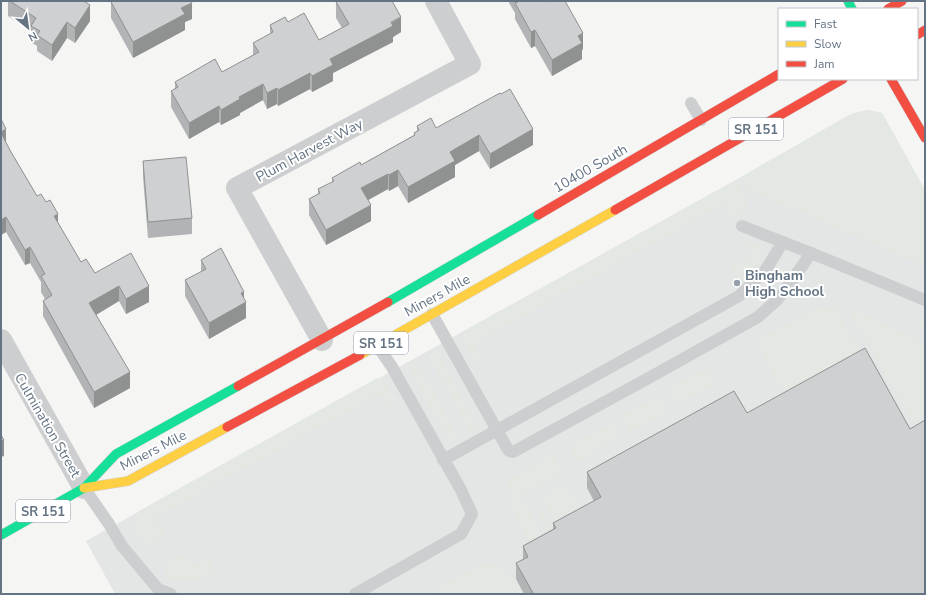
<svg xmlns="http://www.w3.org/2000/svg" width="926" height="595" font-family="'Nunito Sans',sans-serif">
	<rect width="100%" height="100%" fill="#f5f5f4"/>
	<polygon fill="#e4e5e5" points="867,110 882,113 925,190 925,594 115,594 86,541 741,177 851,114"/>
	<g fill="#e4e8e2">
		<polygon points="867,110 882,113 925,190 925,266 749,190 741,177 851,114"/>
		<polygon points="736,181 743,194 749,198 744,212 735,217 732,217 724,204 473,344 480,357 480,361 472,359 464,342 464,333 468,334 472,327"/>
		<polygon points="747,239 760,246 762,255 753,269 743,280 739,279 731,267 753,256 745,241"/>
		<polygon points="830,306 837,309 865,360 785,394 756,341 816,308"/>
		<polygon points="849,309 925,342 925,436 922,438"/>
		<polygon points="923,314 925,314 925,330 918,328"/>
		<polygon points="436,350 478,427 470,431 428,355"/>
		<polygon points="416,361 458,437 450,442 407,365"/>
		<polygon points="706,368 709,370 716,383 678,404 671,391 671,388"/>
		<path d="M377,378l5,2 13,20 -1,5 -2,1 -4,-1 -7,-12 -227,125 11,16c-6,5 -11,10 -19,11 -5,-4 -14,-19 -12,-25 1,-3 3,-6 5,-9z"/>
		<polygon points="657,397 661,399 668,410 630,432 622,419 623,416"/>
		<polygon points="609,424 614,425 620,436 578,461 570,446"/>
		<polygon points="552,455 563,474 520,496 537,527 537,544 524,556 529,542 511,509 514,498 506,484 506,481"/>
		<polygon points="566,484 579,507 556,520 543,497"/>
		<polygon points="542,510 553,529 583,513 546,541 546,526 538,512"/>
		<path d="M181,554l3,1 10,10 13,-9 7,14c-18,11 -26,17 -48,6 -4,-11 6,-17 15,-22z"/>
		<polygon points="487,561 516,579 524,594 432,594 433,591"/>
	</g>
	<g fill="none" stroke-linecap="round" stroke-linejoin="round">
		<defs>
			<g id="fast">
				<polyline points="848,1 852,9"/>
				<polyline points="388,302 538,215"/>
				<polyline points="1,535 84,488 116,454 238,386"/>
			</g>
			<g id="slow">
				<polyline points="360,355 615,210"/>
				<polyline points="84,488 128,481 227,427"/>
			</g>
			<g id="jam">
				<polyline points="888,9 902,1"/>
				<polyline points="917,35 925,30"/>
				<polyline points="891,79 925,138"/>
				<polyline points="615,210 843,79"/>
				<polyline points="538,215 779,74"/>
				<polyline points="238,386 388,302"/>
				<polyline points="227,427 360,355"/>
			</g>
		</defs>
		<use href="#fast" stroke="#d1d2d3" stroke-width="10"/>
		<use href="#slow" stroke="#d1d2d3" stroke-width="10"/>
		<use href="#jam" stroke="#d1d2d3" stroke-width="10"/>
		<g stroke="#cdcecf" stroke-width="12">
			<polyline points="691,103 701,120"/>
			<polyline points="742,226 811,253 925,300"/>
			<polyline points="432,314 507,448 509,451 513,452 645,380 758,317 777,300 791,282 811,253"/>
			<polyline points="443,460 739,296 765,271 783,242"/>
			<polyline points="84,488 109,524 122,546 158,589 171,594"/>
			<polyline points="355,594 461,534 472,514 461,490 392,367 377,345"/>
		</g>
		<g stroke="#cdcecf" stroke-width="22">
			<polyline points="1,340 84,488"/>
			<polyline points="322,340 237,188 470,64 436,1"/>
		</g>
		<use href="#fast" stroke="#16e098" stroke-width="9"/>
		<use href="#slow" stroke="#ffcf43" stroke-width="9"/>
		<use href="#jam" stroke="#f24e42" stroke-width="9"/>
	</g>
	<g fill="#b1b3b4">
		<polygon points="8,1 10,1 90,21 75,43 67,38 52,61 37,51 37,46 31,42 31,31 8,16"/>
		<polygon points="508,1 546,1 583,49 582,50 582,59 552,76 535,46 531,48 515,19 515,13"/>
		<polygon points="111,2 192,19 185,22 185,30 133,58 111,18"/>
		<polygon points="336,2 401,32 393,37 393,42 333,73 333,81 312,92 310,89 278,106 277,104 267,109 263,100 240,113 240,115 221,125 219,122 189,139 171,107 171,91 175,89 175,82 222,72 253,55 253,43 270,34 270,25 288,22 319,40 342,28 336,18"/>
		<polygon points="1,119 6,143 11,152 37,196 58,223 81,262 95,273 149,302 126,314 119,301 96,315 130,388 94,408 43,316 43,301 45,299 41,292 41,282 30,263 25,265 6,232 1,235"/>
		<polygon points="417,126 436,128 533,145 490,169 479,151 455,165 455,177 408,203 398,186 389,191 388,189 368,200 371,221 326,245 309,215 309,199 318,194 318,189 332,182 332,178 361,165 414,135 414,133 417,131"/>
		<polygon points="143,161 192,218 192,234 148,238 143,177"/>
		<polygon points="201,260 244,299 246,318 209,339 185,296 185,280 201,272"/>
		<polygon points="747,413 925,594 524,594 516,579 516,563 523,560 523,546 553,529 553,523 594,501 587,488 587,472"/>
	</g>
	<g fill="#909292">
		<polygon points="192,3 192,19 185,22 185,30 133,58 133,42 181,8"/>
		<polygon points="90,5 90,21 75,43 75,28"/>
		<polygon points="401,17 401,32 393,37 393,42 333,73 333,81 312,92 312,76 330,59"/>
		<polygon points="67,22 67,38 52,61 52,45"/>
		<polygon points="535,30 535,46 531,48 531,32"/>
		<polygon points="583,33 583,49 582,50 582,59 552,76 552,60 578,36"/>
		<polygon points="310,73 310,89 278,106 278,90"/>
		<polygon points="263,84 263,100 240,113 240,115 221,125 221,110 239,97"/>
		<polygon points="277,88 277,104 267,109 267,93"/>
		<polygon points="219,106 219,122 189,139 189,123"/>
		<polygon points="6,129 6,145 1,148 1,132"/>
		<polygon points="533,129 533,145 490,169 490,154"/>
		<polygon points="479,135 479,151 455,165 455,177 408,203 408,187 450,152"/>
		<polygon points="398,170 398,186 389,191 389,175"/>
		<polygon points="388,174 388,189 361,204 361,188"/>
		<polygon points="371,205 371,221 326,245 326,230"/>
		<polygon points="58,214 58,230 54,216"/>
		<polygon points="6,217 6,232 1,235 1,220"/>
		<polygon points="30,247 30,263 25,265 25,250"/>
		<polygon points="119,286 119,301 89,319 89,303"/>
		<polygon points="149,286 149,302 126,314 126,299"/>
		<polygon points="244,292 244,303 246,302 246,318 209,339 209,323 241,293"/>
		<polygon points="130,372 130,388 94,408 94,392"/>
		<polygon points="4,440 4,456 1,457 1,441"/>
	</g>
	<g fill="#ced0d1" stroke="#909292">
		<polygon points="10,1 84,1 90,5 75,28 67,22 52,45 37,35 40,31 31,26 36,18"/>
		<polygon points="112,1 191,1 192,3 181,8 185,14 133,42 111,2"/>
		<polygon points="339,1 392,1 401,17 391,22 393,26 330,59 333,65 312,76 310,73 278,90 277,88 267,93 263,84 239,97 240,99 221,110 219,106 189,123 171,91 178,87 175,82 215,59 222,72 259,52 253,43 273,32 270,25 285,17 288,22 304,13 319,40 349,24 336,2"/>
		<polygon points="517,1 546,1 546,2 548,1 565,1 583,33 578,36 582,43 552,60 535,30 531,32 515,3 518,2"/>
		<polygon points="510,89 533,129 490,154 479,135 450,152 455,161 408,187 398,170 389,175 388,174 361,188 371,205 326,230 309,199 320,193 318,189 334,181 332,178 360,162 361,165 415,135 414,133 419,130 417,126 431,118 436,128 500,93 501,94"/>
		<polygon points="1,119 6,129 1,132"/>
		<polygon points="1,133 11,152 37,196 41,194 46,202 50,200 58,214 54,216 81,262 86,259 95,273 131,253 149,286 126,299 119,286 89,303 130,372 94,392 43,301 52,295 41,276 45,274 30,247 25,250 6,217 1,220"/>
		<polygon points="186,157 192,218 148,222 143,161"/>
		<polygon points="221,248 244,292 241,293 246,302 209,323 185,280 206,269 201,260"/>
		<polygon points="865,348 910,429 925,420 925,594 531,594 533,593 516,563 528,557 523,546 556,528 553,523 601,497 587,472 734,391 747,413"/>
		<polygon points="1,435 4,440 1,441"/>
	</g>
	<circle fill="#97a1ab" stroke="#fff" stroke-width="1.5" cx="737" cy="283" r="4"/>
	<g text-anchor="middle" stroke-width="4" stroke-linejoin="round" paint-order="stroke">
		<g fill="#fff" stroke="#939ea9" stroke-width="1">
			<rect x="729" y="118" width="54" height="22" rx="3"/>
			<rect x="354" y="332" width="54" height="22" rx="3"/>
			<rect x="16" y="500" width="54" height="22" rx="3"/>
		</g>
		<g font-size="13" font-weight="bold" fill="#657484">
			<text x="756" y="134">SR 151</text>
			<text x="381" y="348">SR 151</text>
			<text x="43" y="516">SR 151</text>
		</g>
		<g font-size="14" fill="#657484" stroke="#fff">
			<text transform="translate(309 150) rotate(-28)" y="5">Plum Harvest Way</text>
			<text transform="translate(590 168) rotate(-30)" y="5">10400 South</text>
			<text transform="translate(437 295) rotate(-29)" y="5">Miners Mile</text>
			<text transform="translate(48 425) rotate(60)" y="5">Culmination Street</text>
			<text transform="translate(153 450) rotate(-27)" y="5">Miners Mile</text>
		</g>
		<g font-size="14" font-weight="bold" fill="#657484" stroke="#fff" text-anchor="start">
			<text x="745" y="280">Bingham<tspan x="745" dy="16">High School</tspan></text>
		</g>
	</g>
	<rect width="926" height="595" fill="none" stroke="#657484" stroke-width="4"/>
	<rect x="778" y="8" width="140" height="72" fill="#ffffff" stroke="#c1c7ce"/>
	<rect x="786" y="21" width="20" height="6" fill="#16e098" stroke="#c1c7ce"/>
	<text x="814" y="28" font-size="12" fill="#657484">Fast</text>
	<rect x="786" y="41" width="20" height="6" fill="#ffcf43" stroke="#c1c7ce"/>
	<text x="814" y="48" font-size="12" fill="#657484">Slow</text>
	<rect x="786" y="61" width="20" height="6" fill="#f24e42" stroke="#c1c7ce"/>
	<text x="814" y="68" font-size="12" fill="#657484">Jam</text>
	<g transform="translate(28 28) rotate(151)" stroke="#ffffff" stroke-width="3" paint-order="stroke">
	<path d="M0-3L7 15L0 10L-7 15Z" fill="#657484"/>
	<text y="-6" font-size="11" font-weight="bold" text-anchor="middle" fill="#657484">N</text>
	</g>
</svg>
